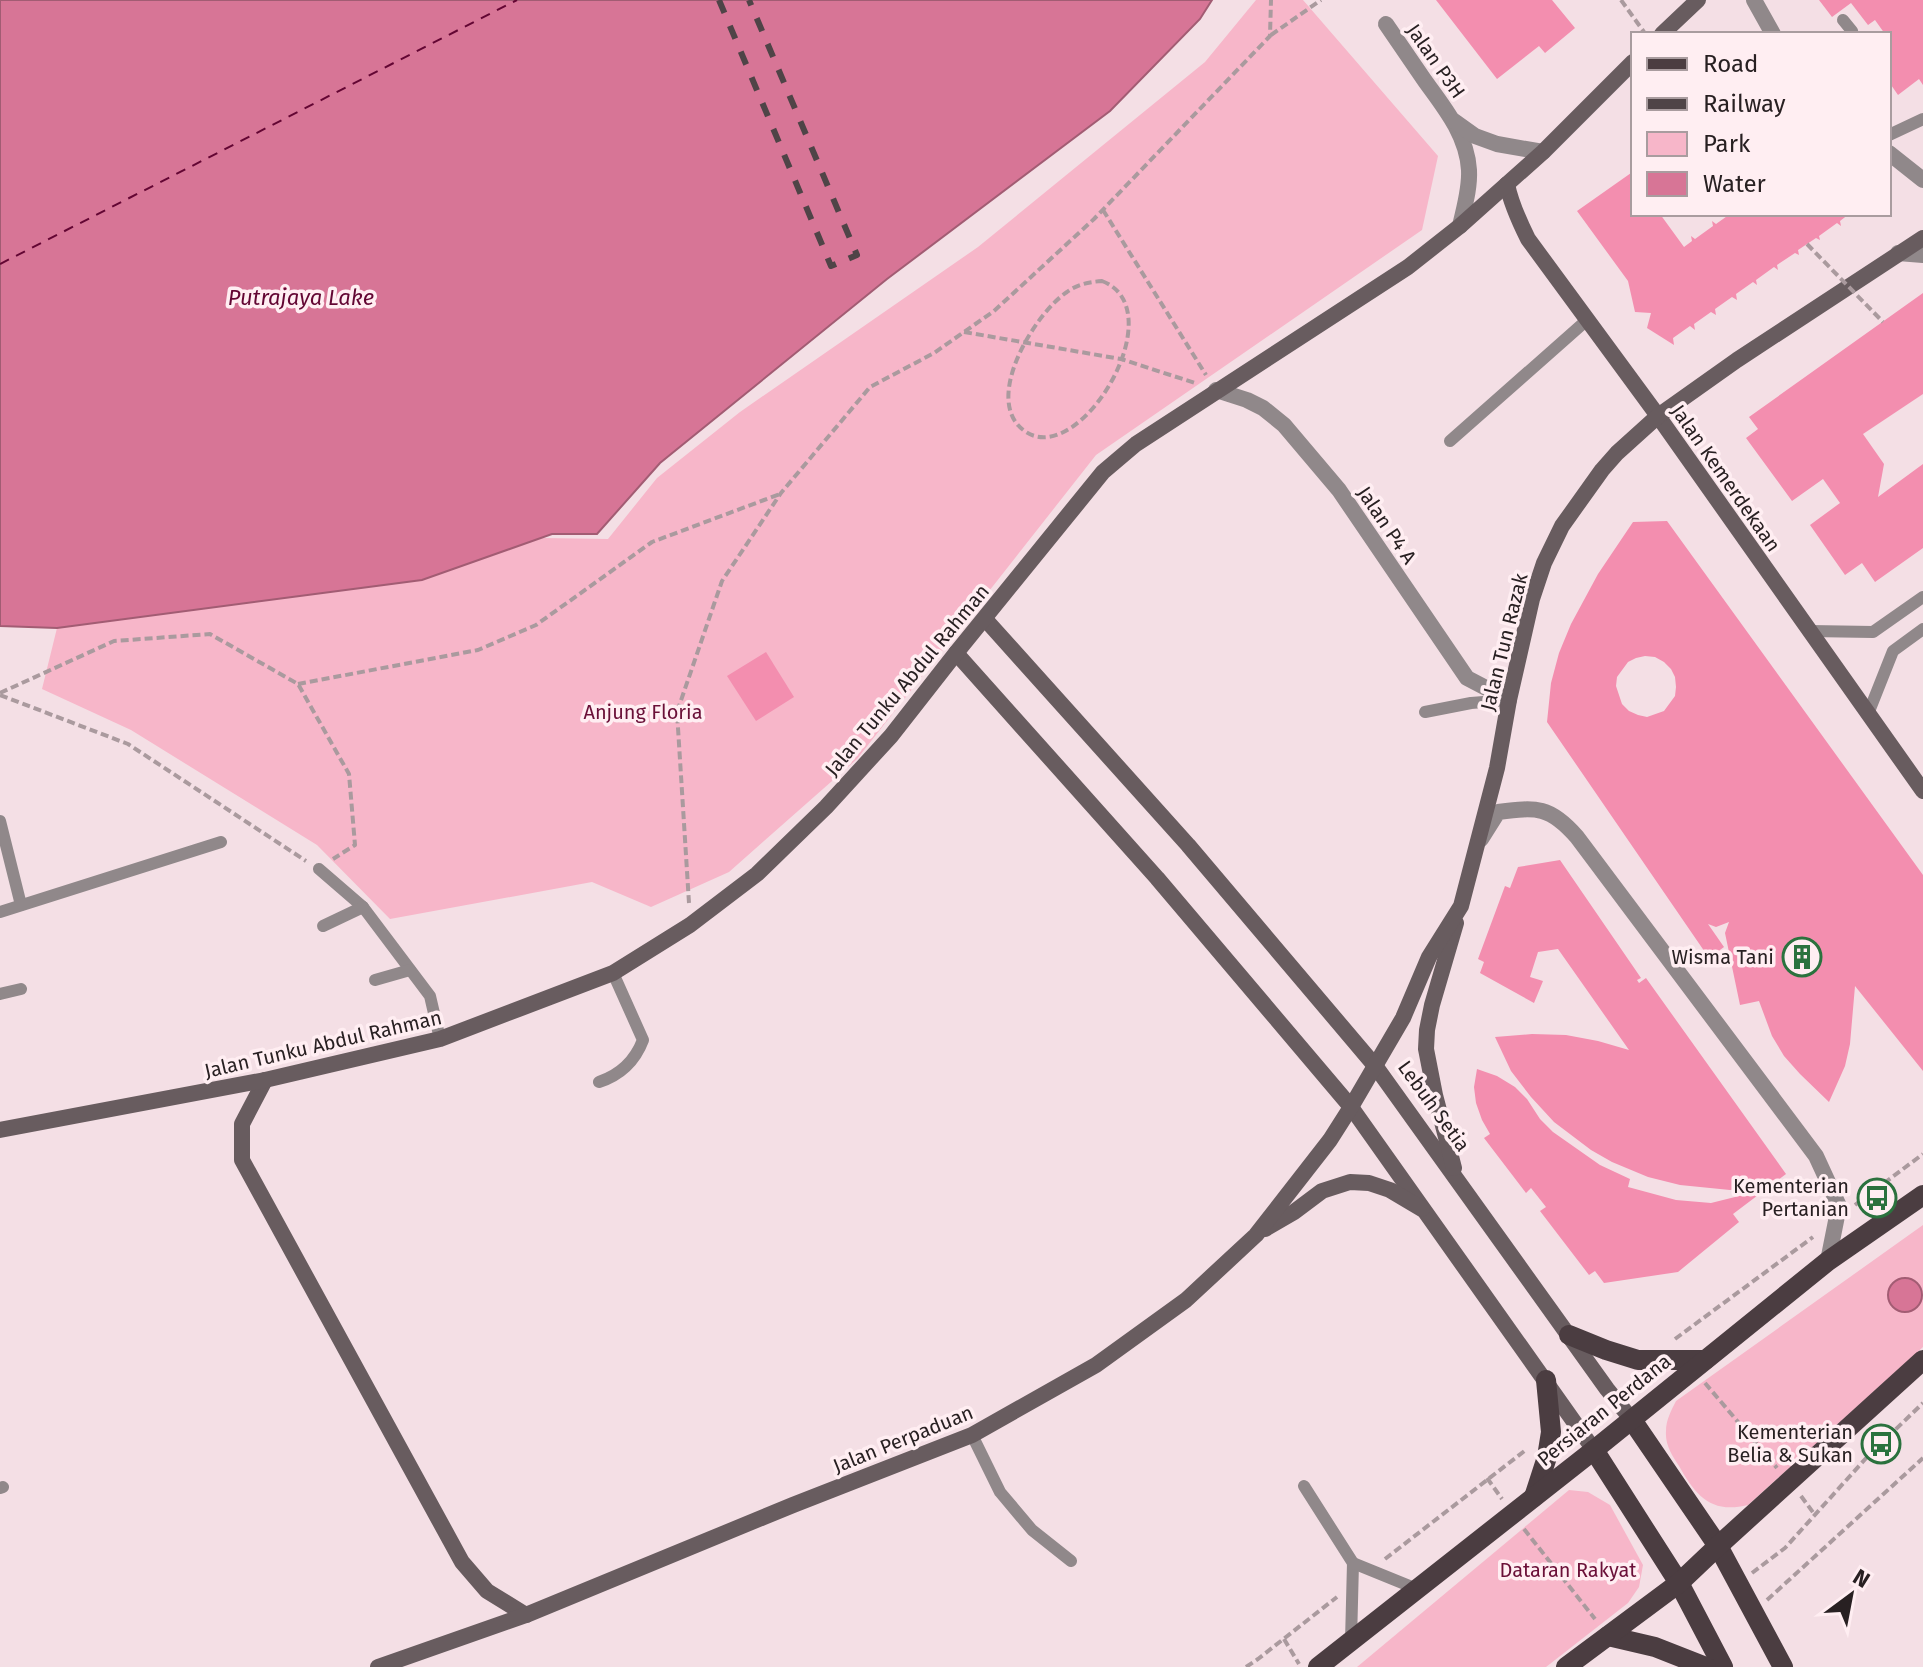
<svg xmlns="http://www.w3.org/2000/svg" width="1923" height="1667" font-family="'Fira Sans',sans-serif">
	<rect width="100%" height="100%" fill="#f4dfe5"/>
	<g fill="#f7b6c9">
		<polygon points="1256,0 1303,0 1438,156 1422,230 1096,455 857,759 729,872 651,907 592,882 390,919 317,845 131,730 42,689 57,628 422,580 542,538 608,539 657,478 740,412 978,247 1205,62"/>
		<path d="M1923,1225v122l-175,158c-37,9 -52,-9 -69,-39 -7,-11 -14,-21 -13,-35 0,-11 5,-20 10,-30z"/>
		<polygon points="1569,1490 1588,1492 1610,1505 1643,1565 1639,1587 1628,1603 1546,1667 1357,1667"/>
	</g>
	<g fill="#d77596" stroke="#a25c73" stroke-width="2">
		<polygon points="0,0 1212,0 1200,19 1110,111 887,279 660,463 597,534 552,534 422,580 57,628 0,626"/>
		<circle cx="1905" cy="1295" r="17"/>
	</g>
	<g fill="none" stroke-linecap="round" stroke-linejoin="round">
		<polyline stroke="#630633" stroke-width="2" stroke-dasharray="10 8" stroke-linecap="butt" points="0,264 517,0"/>
	</g>
	<g fill="#f38eaf" fill-rule="evenodd">
		<polygon points="1436,0 1552,0 1575,28 1545,53 1539,46 1497,79"/>
		<polygon points="1819,0 1923,0 1923,85 1919,79 1898,95 1889,82 1889,43 1891,41 1889,34 1885,34 1875,20 1868,25 1851,3 1832,17"/>
		<polygon points="1631,173 1633,176 1633,214 1660,214 1684,247 1692,241 1691,236 1695,239 1713,226 1712,221 1716,224 1730,214 1849,214 1840,221 1841,226 1837,223 1819,236 1820,240 1816,238 1798,250 1799,255 1795,253 1777,265 1778,270 1774,267 1756,280 1757,285 1753,282 1736,294 1737,300 1732,297 1715,309 1716,315 1711,312 1694,324 1695,330 1690,326 1673,338 1674,345 1647,328 1651,313 1635,312 1628,281 1577,211"/>
		<polygon points="1923,293 1923,394 1863,434 1884,464 1878,497 1923,464 1923,548 1875,582 1862,563 1845,575 1810,525 1840,503 1823,479 1792,501 1746,438 1758,429 1749,417"/>
		<path d="M1667,521l256,354v196l-68,-85 -5,58 -5,22 -16,36 -29,-28 -16,-18 -12,-20 -13,-35 -19,4 -15,-72 4,-11 -13,5 -8,-3 16,23 -15,11 -162,-236 4,-39 8,-30 12,-29 27,-50 35,-52zM1645,656l10,1 9,5 7,7 4,8 1,10 -1,9 -11,15 -17,6 -9,-2 -9,-4 -7,-7 -6,-18 1,-9 11,-15 8,-4z"/>
		<polygon points="766,652 794,697 756,721 727,676"/>
		<polygon points="1560,860 1641,978 1637,980 1639,983 1646,978 1786,1174 1733,1214 1739,1222 1678,1272 1604,1283 1595,1271 1589,1275 1540,1211 1546,1207 1531,1188 1526,1193 1484,1138 1490,1134 1482,1120 1476,1103 1474,1087 1477,1069 1497,1076 1515,1087 1527,1099 1540,1119 1553,1132 1600,1165 1630,1179 1628,1187 1676,1200 1711,1203 1743,1195 1766,1186 1730,1190 1680,1185 1648,1177 1612,1162 1591,1150 1554,1122 1531,1097 1511,1071 1495,1037 1532,1034 1566,1035 1598,1041 1629,1050 1558,949 1538,952 1530,977 1543,981 1534,1003 1480,973 1484,962 1478,959 1505,886 1510,888 1518,867"/>
	</g>
	<g fill="none" stroke-linecap="round" stroke-linejoin="round">
		<g stroke="#aa9a9e" stroke-width="4" stroke-dasharray="8 4" stroke-linecap="butt">
			<polyline points="1621,0 1644,32"/>
			<polyline points="1271,35 1321,0"/>
			<polyline points="1103,210 1206,375"/>
			<path d="M1102,281c73,28 -21,187 -76,151 -46,-30 9,-119 41,-140 11,-8 22,-10 35,-11z"/>
			<polyline points="964,332 1121,359 1195,383"/>
			<polyline points="298,684 478,650 536,625 652,542 780,494"/>
			<polyline points="0,693 114,641 210,634 298,684 349,774 355,845 333,859"/>
			<polyline points="0,695 128,744 306,861"/>
			<polyline points="689,903 677,712 722,581 781,493 870,387 934,353 994,311 1094,219 1270,36 1271,0"/>
			<polyline points="1855,1205 1923,1154"/>
			<polyline points="1675,1339 1813,1237"/>
			<polyline points="1705,1383 1777,1468"/>
			<polyline points="1487,1478 1502,1499"/>
			<polyline points="1801,1496 1815,1515"/>
			<polyline points="1524,1529 1595,1619"/>
			<polyline points="1385,1559 1527,1449"/>
			<polyline points="1752,1573 1785,1548 1868,1456 1923,1403"/>
			<polyline points="1767,1600 1923,1458"/>
			<polyline points="1284,1639 1299,1664"/>
			<polyline points="1246,1667 1258,1659 1337,1597"/>
		</g>
		<g stroke="#90888a" stroke-width="12">
			<polyline points="1843,20 1852,31 1850,34"/>
			<polyline points="1889,135 1923,119"/>
			<polyline points="1450,441 1587,320"/>
			<polyline points="1810,631 1873,632 1923,597"/>
			<polyline points="1425,712 1471,703 1509,700"/>
			<polyline points="1868,714 1893,651 1923,629"/>
			<polyline points="0,821 21,905"/>
			<polyline points="319,869 363,907 430,996 440,1039"/>
			<polyline points="0,912 221,842"/>
			<polyline points="323,926 363,907"/>
			<polyline points="375,980 410,970"/>
			<polyline points="0,994 21,989"/>
			<path d="M599,1082c21,-7 36,-21 44,-42l-30,-67"/>
			<polyline points="972,1435 1000,1492 1032,1530 1071,1561"/>
			<polyline points="1304,1486 1353,1563 1351,1641"/>
			<polyline points="0,1488 3,1487"/>
			<polyline points="1353,1563 1417,1589"/>
		</g>
		<g stroke="#90888a" stroke-width="16">
			<polyline points="1754,0 1773,34"/>
			<path d="M1386,24c13,19 26,38 39,57 19,26 42,54 44,89 1,19 -5,38 -9,56"/>
			<polyline points="1454,121 1475,136 1497,144 1543,152"/>
			<polyline points="1889,153 1923,180"/>
			<polyline points="1898,253 1923,255"/>
			<polyline points="1216,390 1247,400 1263,408 1284,425 1339,490 1467,678 1509,700"/>
			<path d="M1481,839l17,-27c39,-5 52,-6 79,25l239,319 23,50 -11,55"/>
		</g>
		<g stroke="#685c5f" stroke-width="16">
			<polyline points="1662,34 1698,0"/>
			<path d="M1507,184c4,20 12,37 21,55l130,177 265,375"/>
			<polyline points="985,619 1188,845 1376,1067 1607,1389 1632,1420"/>
			<polyline points="956,653 1157,878 1351,1107 1594,1450"/>
			<polyline points="265,1080 242,1124 242,1160 462,1562 487,1591 526,1615"/>
			<polyline points="0,1130 265,1080 440,1039 613,973 690,925 757,874 826,807 891,736 956,653 1103,472 1136,444 1408,267 1460,226 1543,152 1633,62"/>
			<polyline points="1454,1168 1435,1095 1426,1049 1427,1030 1432,1005 1456,923"/>
			<polyline points="1265,1229 1294,1212 1322,1191 1350,1182 1369,1183 1390,1190 1422,1209"/>
			<polyline points="378,1667 526,1615 793,1505 972,1435 1096,1365 1186,1300 1256,1235 1330,1140 1351,1107 1403,1018 1429,957 1461,906 1497,768 1509,700 1532,599 1544,563 1562,526 1602,470 1617,453 1658,416 1737,360 1923,238"/>
		</g>
		<g stroke="#4b3d41" stroke-width="20">
			<polyline points="1569,1335 1606,1350 1638,1360 1705,1360"/>
			<polyline points="1632,1420 1718,1546 1783,1667"/>
			<polyline points="1594,1450 1679,1583 1723,1667"/>
			<polyline points="1534,1497 1547,1457 1551,1432 1546,1380"/>
			<polyline points="1608,1636 1655,1647 1706,1667"/>
			<polyline points="1318,1667 1594,1450 1828,1261 1923,1195"/>
			<polyline points="1566,1667 1679,1583 1718,1546 1923,1360"/>
		</g>
		<polyline stroke="#4f4447" stroke-width="6" stroke-dasharray="14 14" stroke-linecap="butt" points="719,0 831,266 857,255 749,0"/>
		<polyline stroke="#aa9a9e" stroke-width="4" stroke-dasharray="8 4" stroke-linecap="butt" points="1807,244 1883,322"/>
	</g>
	<defs>
		<symbol id="building-ring" viewBox="-11 -11 22 22"><circle r="9.5" fill="#ffeef2" stroke="#2b723e" stroke-width="1.5"/><path d="M-4-6H4V6H1V3H-1V6H-4ZM-2.5-4.3h1.7v1.8h-1.7ZM.8-4.3h1.7v1.8H.8ZM-2.5-1h1.7V.8h-1.7ZM.8-1h1.7V.8H.8Z" fill="#2b723e"/></symbol>
		<symbol id="bus-ring" viewBox="-11 -11 22 22"><circle r="9.5" fill="#ffeef2" stroke="#2b723e" stroke-width="1.5"/><path d="M-5-6H5V4H4V6H2V4H-2V6H-4V4H-5ZM-3.5-4V0h7V-4ZM-3.5 1.2v1.5H-2V1.2ZM2 1.2v1.5H3.5V1.2Z" fill="#2b723e"/></symbol>
	</defs>
	<g fill-rule="evenodd">
		<use href="#building-ring" x="1780" y="935" width="44" height="44"/>
		<use href="#bus-ring" x="1855" y="1176" width="44" height="44"/>
		<use href="#bus-ring" x="1859" y="1422" width="44" height="44"/>
	</g>
	<g text-anchor="middle" stroke-width="7" stroke-linejoin="round" paint-order="stroke">
		<g font-size="20" fill="#282022" stroke="#ffeef2">
			<text transform="translate(1436 61) rotate(55)" y="7">Jalan P3H</text>
			<text transform="translate(1726 478) rotate(55)" y="7">Jalan Kemerdekaan</text>
			<text transform="translate(1387 525) rotate(56)" y="7">Jalan P4 A</text>
			<text transform="translate(1504 642) rotate(-76)" y="7">Jalan Tun Razak</text>
			<text transform="translate(907 680) rotate(-50)" y="7">Jalan Tunku Abdul Rahman</text>
			<text transform="translate(323 1044) rotate(-13)" y="7">Jalan Tunku Abdul Rahman</text>
			<text transform="translate(1434 1106) rotate(54)" y="7">Lebuh Setia</text>
			<text transform="translate(1604 1410) rotate(-39)" y="7">Persiaran Perdana</text>
			<text transform="translate(903 1439) rotate(-22)" y="7">Jalan Perpaduan</text>
		</g>
		<g font-size="20" fill="#6a1038" stroke="#ffeef2">
			<text x="643" y="719">Anjung Floria</text>
			<text x="1568" y="1577">Dataran Rakyat</text>
		</g>
		<g font-size="20" fill="#282022" stroke="#ffeef2" text-anchor="end">
			<text x="1774" y="964">Wisma Tani</text>
			<text x="1849" y="1193">Kementerian<tspan x="1849" dy="23">Pertanian</tspan></text>
			<text x="1853" y="1439">Kementerian<tspan x="1853" dy="23">Belia &amp; Sukan</tspan></text>
		</g>
		<g font-size="22" font-style="italic" fill="#630633" stroke="#ffeef2">
			<text x="301" y="305">Putrajaya Lake</text>
		</g>
	</g>
	<rect x="1631" y="32" width="260" height="184" fill="#ffeef2" stroke="#a99c9f" stroke-width="2"/>
	<rect x="1647" y="58" width="40" height="12" fill="#4b3d41" stroke="#a99c9f" stroke-width="2"/>
	<text x="1703" y="72" font-size="24" fill="#282022">Road</text>
	<rect x="1647" y="98" width="40" height="12" fill="#4f4447" stroke="#a99c9f" stroke-width="2"/>
	<text x="1703" y="112" font-size="24" fill="#282022">Railway</text>
	<rect x="1647" y="132" width="40" height="24" fill="#f7b6c9" stroke="#a99c9f" stroke-width="2"/>
	<text x="1703" y="152" font-size="24" fill="#282022">Park</text>
	<rect x="1647" y="172" width="40" height="24" fill="#d77596" stroke="#a99c9f" stroke-width="2"/>
	<text x="1703" y="192" font-size="24" fill="#282022">Water</text>
	<g transform="translate(1851 1595) rotate(32)" stroke="#ffeef2" stroke-width="6" paint-order="stroke">
	<path d="M0-6L14 30L0 20L-14 30Z" fill="#282022"/>
	<text y="-12" font-size="22" font-weight="bold" text-anchor="middle" fill="#282022">N</text>
	</g>
</svg>
